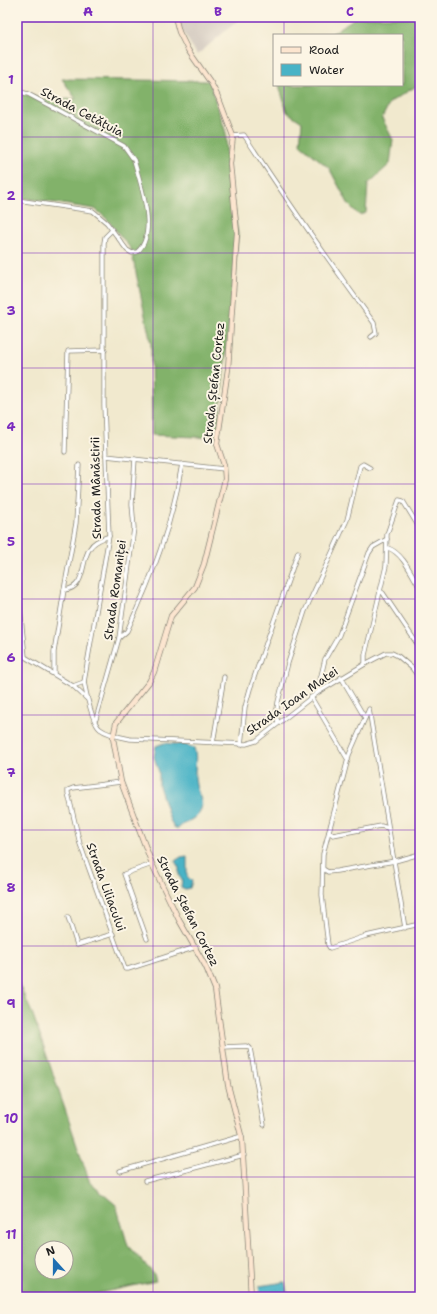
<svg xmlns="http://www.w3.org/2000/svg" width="437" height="1314" font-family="'Shantell Sans',sans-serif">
	<rect width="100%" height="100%" fill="#fcf5e5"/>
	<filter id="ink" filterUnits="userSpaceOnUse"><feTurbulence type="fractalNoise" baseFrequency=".025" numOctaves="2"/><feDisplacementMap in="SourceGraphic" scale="8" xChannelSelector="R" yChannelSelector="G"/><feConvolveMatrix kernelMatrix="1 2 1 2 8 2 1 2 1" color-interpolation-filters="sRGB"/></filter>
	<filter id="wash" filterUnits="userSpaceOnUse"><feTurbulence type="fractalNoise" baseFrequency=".012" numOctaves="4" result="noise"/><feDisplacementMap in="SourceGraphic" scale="16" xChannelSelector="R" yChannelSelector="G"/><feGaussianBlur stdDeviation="0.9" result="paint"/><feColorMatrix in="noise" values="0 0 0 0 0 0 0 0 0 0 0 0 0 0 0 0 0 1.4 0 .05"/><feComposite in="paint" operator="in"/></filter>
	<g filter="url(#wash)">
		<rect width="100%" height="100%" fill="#f1e9ce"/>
		<polygon fill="#ccc2b9" points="178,17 242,17 197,55 181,28"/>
		<g fill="#82b26b" stroke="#4f6744" fill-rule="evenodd">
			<polygon points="356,17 420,17 420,84 390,102 382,118 393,140 390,164 368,184 366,213 359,215 349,205 329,168 300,144 302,122 287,112 279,85 402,85 402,35 330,35"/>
			<polygon points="62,79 209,81 226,133 227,175 238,234 217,438 152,435 151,344 131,249 106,218 95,209 17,197 17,93 33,96 42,100 76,99"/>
			<path d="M17,980l16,35 57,168 26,22 12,41 26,28 2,7 -75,16h-64zM42,1248h24v24h-24z"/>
		</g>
		<g fill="#48b3c6" stroke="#326871">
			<path d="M164,743l22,2 8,3c4,12 -1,24 2,37 1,8 8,16 5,24 -5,12 -17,12 -23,20l-4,-2 -4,-7 -11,-34v-14l-5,-15 2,-11z"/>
			<polygon points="187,856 187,876 192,881 190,888 185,889 181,887 182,880 179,876 179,868 175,861 181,857"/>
			<polygon points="285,1282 288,1297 260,1297 259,1286"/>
		</g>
	</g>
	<g filter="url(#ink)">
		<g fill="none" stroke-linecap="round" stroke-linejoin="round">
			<defs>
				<g id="street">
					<path d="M17,91l11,3 96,52 10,14c6,23 25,74 3,92l-5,1 -5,-3 -20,-27 -14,-12 -76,-11"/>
					<path d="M233,136l11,-1c42,64 85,126 130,188l2,10 -5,4"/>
					<path d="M112,230l-7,7 -1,6v162l5,131 -25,146c2,10 8,41 16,47 8,6 20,8 30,10l116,5 10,-3 61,-48 48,-29 21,-11h6l6,3 14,12 8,11"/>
					<polyline points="65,452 68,351 105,350"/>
					<polyline points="106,456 224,469"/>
					<path d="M388,548c15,5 24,27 32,40"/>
					<polyline points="17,587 18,587 25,657 73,686 87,699"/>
					<polyline points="64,590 76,523 79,465"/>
					<polyline points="380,591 383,593 420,648"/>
					<path d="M119,638l8,-7c26,-56 45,-106 55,-167"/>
					<polyline points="365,664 365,655 386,566 387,534 399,500 403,501 420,529"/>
					<path d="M54,674v-22l10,-62c23,-2 16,-28 26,-42 4,-7 12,-9 19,-12"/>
					<polyline points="341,677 365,718"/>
					<polyline points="73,686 84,682"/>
					<polyline points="317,693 325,659 339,635 369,553 373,547 387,539"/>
					<polyline points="311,697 348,760"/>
					<polyline points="96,719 119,638 134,528 132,504 135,459"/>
					<polyline points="278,722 276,716 278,702 288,663 305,611 347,520 360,466 363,464 370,468"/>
					<polyline points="213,743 224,677"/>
					<polyline points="241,745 245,707 250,689 298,552"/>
					<polyline points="121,782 73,788 68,790 68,793 80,844 124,966 125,969 128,969 196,947"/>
					<polyline points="329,832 333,835 381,826 388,828"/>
					<polyline points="323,869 328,872 337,871 395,861 420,854"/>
					<polyline points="68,917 77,945 113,934"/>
					<polyline points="405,928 369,709 349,755 323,854 322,895 328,945 330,948 366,936 420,924"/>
					<polyline points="147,939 124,874 152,864"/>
					<polyline points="223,1047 246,1046 250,1048 264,1125"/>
					<polyline points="120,1171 242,1136"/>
					<polyline points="145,1181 244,1155"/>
				</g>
				<polyline id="secondary" points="175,17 179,32 188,50 211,83 219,99 233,136 230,164 237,233 228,369 217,444 224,465 225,479 204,564 195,587 171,616 154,672 149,682 116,723 113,738 121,782 152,864 179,920 206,967 215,989 228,1085 242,1139 251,1297"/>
			</defs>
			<use href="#street" stroke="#868275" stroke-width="5"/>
			<use href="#secondary" stroke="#868275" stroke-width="6"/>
			<use href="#street" stroke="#fff" stroke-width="3.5"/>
			<use href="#secondary" stroke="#fce5cf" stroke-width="4.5"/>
		</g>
	</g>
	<path fill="none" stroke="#7b2cbf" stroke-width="1" stroke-opacity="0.55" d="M153,17v1280M284,17v18M284,85v1212M17,137h403M17,253h403M17,368h403M17,484h403M17,599h403M17,715h403M17,830h403M17,946h403M17,1061h403M17,1177h403"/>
	<g text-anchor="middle" stroke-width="4" stroke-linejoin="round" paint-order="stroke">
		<g font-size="12" fill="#1c1c1c" stroke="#fcf5e5">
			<text transform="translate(82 112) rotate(28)" y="4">Strada Cetățuia</text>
			<text transform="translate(214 383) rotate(-84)" y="4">Strada Ștefan Cortez</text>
			<text transform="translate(96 488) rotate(-91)" y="4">Strada Mânăstirii</text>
			<text transform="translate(115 590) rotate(-82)" y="4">Strada Romaniței</text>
			<text transform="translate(292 701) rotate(-35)" y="4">Strada Ioan Matei</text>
			<text transform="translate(106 887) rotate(70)" y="4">Strada Liliacului</text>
			<text transform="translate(188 911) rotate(63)" y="4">Strada Ștefan Cortez</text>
		</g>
	</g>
	<rect width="437" height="1314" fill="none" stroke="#fcf5e5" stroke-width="44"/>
	<rect x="273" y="34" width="130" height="52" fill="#fcf5e5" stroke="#a29e95"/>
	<rect x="281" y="47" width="20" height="6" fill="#fce5cf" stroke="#a29e95"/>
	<text x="309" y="54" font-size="12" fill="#1c1c1c">Road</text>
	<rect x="281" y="64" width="20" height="12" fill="#48b3c6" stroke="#a29e95"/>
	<text x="309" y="74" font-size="12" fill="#1c1c1c">Water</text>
	<g transform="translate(54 1260) rotate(339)"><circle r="19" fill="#fcf5e5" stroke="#a29e95"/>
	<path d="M0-3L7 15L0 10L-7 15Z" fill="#1f6fb2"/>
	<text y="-6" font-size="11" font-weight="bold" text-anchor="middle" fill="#1c1c1c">N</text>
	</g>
	<rect x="22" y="22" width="393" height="1270" fill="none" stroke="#7b2cbf" stroke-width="1.5"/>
	<g font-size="13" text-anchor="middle" font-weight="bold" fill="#7b2cbf">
		<text x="88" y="16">A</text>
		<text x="218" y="16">B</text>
		<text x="350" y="16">C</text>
		<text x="11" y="84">1</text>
		<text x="11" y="200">2</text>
		<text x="11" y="315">3</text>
		<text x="11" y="431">4</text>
		<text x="11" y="546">5</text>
		<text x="11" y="662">6</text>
		<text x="11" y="777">7</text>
		<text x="11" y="892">8</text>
		<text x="11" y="1008">9</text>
		<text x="11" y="1123">10</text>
		<text x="11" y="1239">11</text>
	</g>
</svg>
